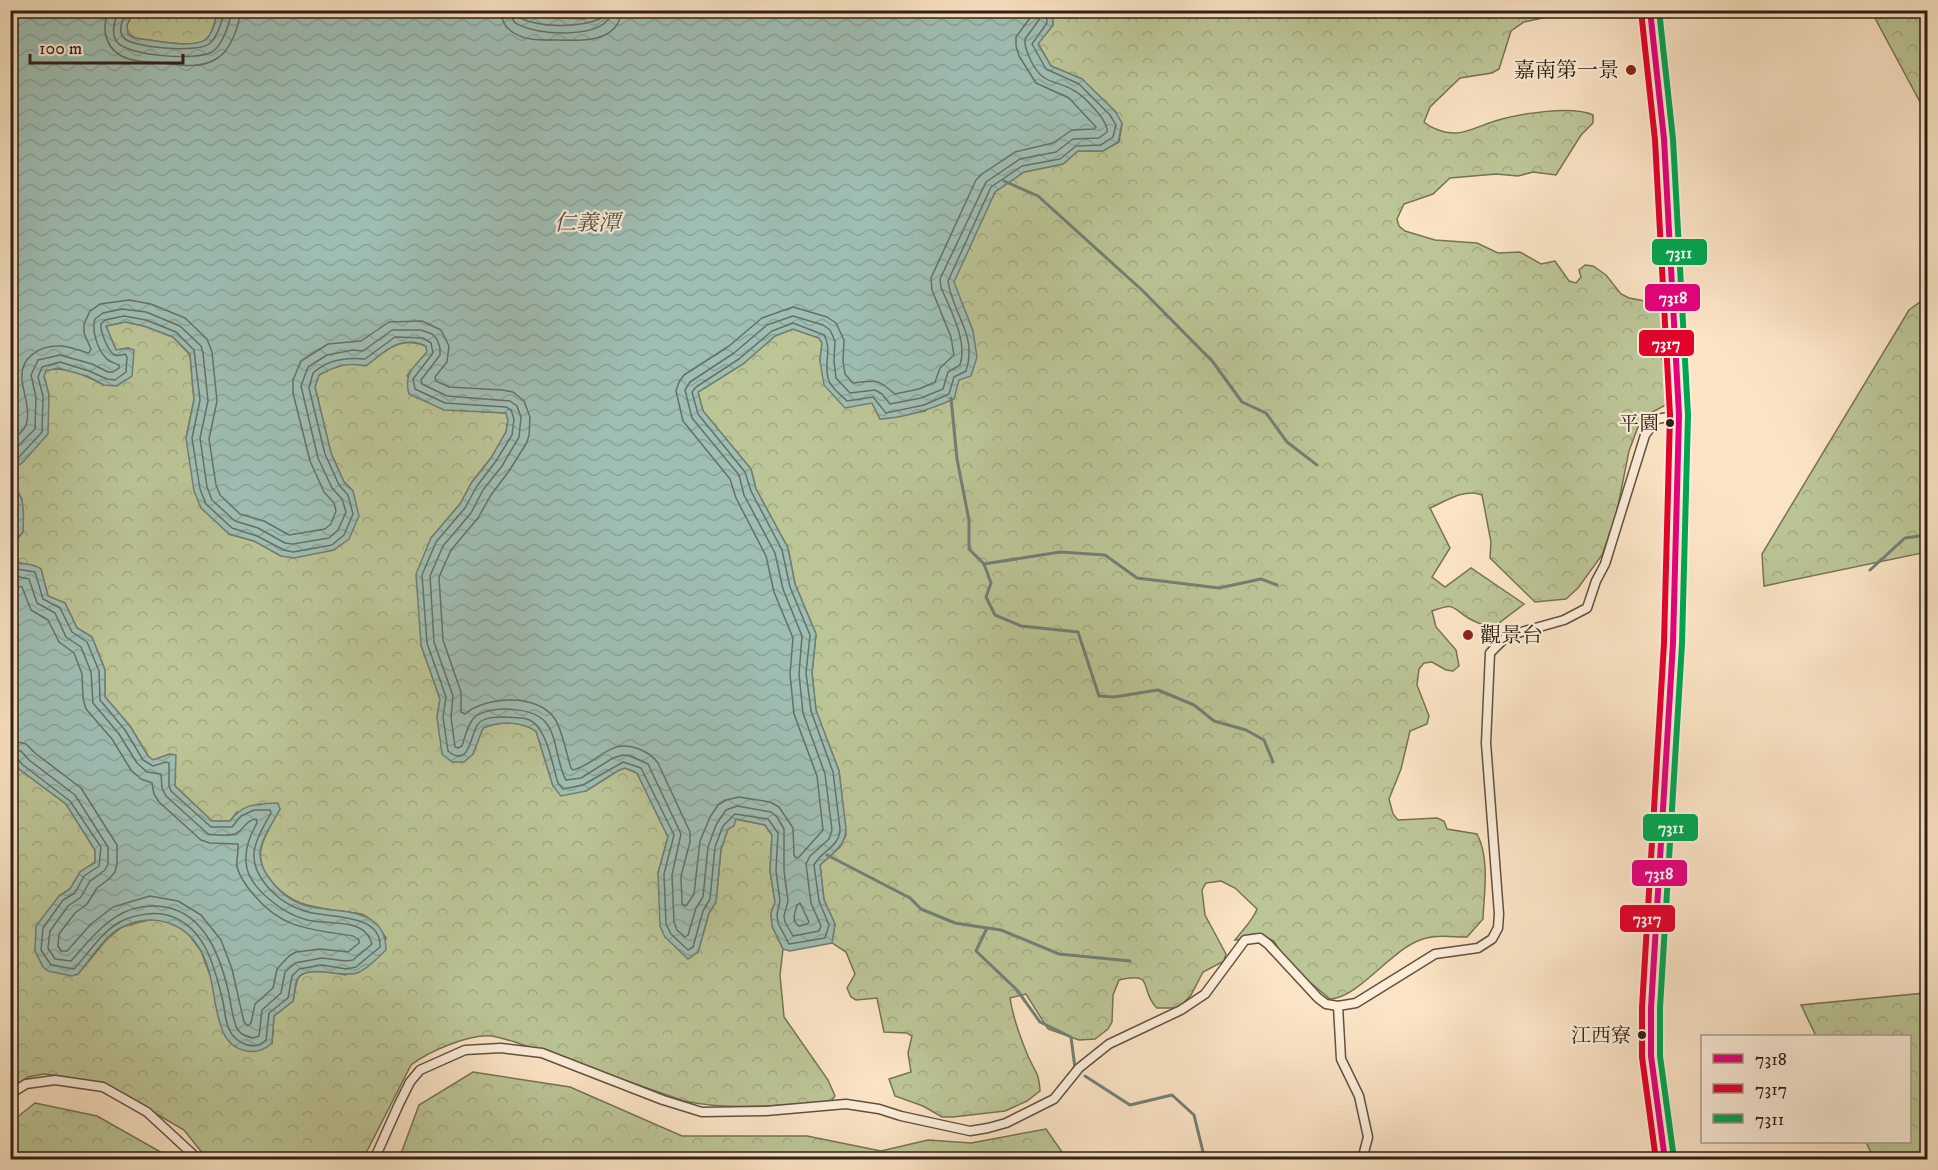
<svg xmlns="http://www.w3.org/2000/svg" width="1938" height="1170" font-family="'IM FELL DW Pica','Noto Serif TC',serif">
	<defs>
		<pattern id="forest-crowns" width="20" height="18" patternUnits="userSpaceOnUse" patternTransform="scale(1.5)"><rect width="20" height="18" fill="#bcc596"/><path d="M2 6a3 3 0 1 1 6 0M12 15a3 3 0 1 1 6 0" fill="none" stroke="#a2a980"/></pattern>
		<pattern id="water-waves" width="16" height="10" patternUnits="userSpaceOnUse" patternTransform="scale(1.5)"><rect width="16" height="10" fill="#9fbfb4"/><path d="M0 5q4-4 8 0t8 0" fill="none" stroke="#89a49a"/></pattern>
	</defs>
	<rect width="100%" height="100%" fill="#fbe4c5"/>
	<filter id="stains"><feTurbulence type="fractalNoise" baseFrequency=".00333" numOctaves="4"/><feColorMatrix values="0 0 0 0 .2 0 0 0 0 .09 0 0 0 0 .02 0 0 0 .5 -.17"/></filter>
	<radialGradient id="worn" r=".72"><stop offset=".6" stop-color="#630" stop-opacity="0"/><stop offset="1" stop-color="#630" stop-opacity=".3"/></radialGradient>
	<g fill="url(#forest-crowns)" stroke="#767255" stroke-width="1.5">
		<path d="M1556,10l-9,7 -23,5 -13,9 -12,38 -7,4 -32,5 -30,29 -6,15c7,6 20,11 30,11 11,1 30,-9 41,-12 22,-7 77,-16 98,-6v8l-12,12 -25,40 -23,-3 -15,4 -22,-2 -46,4 -17,16 -29,10 -7,15 2,7 6,5 30,9 42,3 21,10 22,-1 21,12 14,-3 14,20 7,2 5,-6 -2,-7 6,-5 8,1 13,9 15,19 8,4 26,5 6,6v42l8,52 -20,11 -11,13 -9,24 -13,65 -14,39 -24,33 -12,11 -31,3 -45,-44 1,-16 -9,-47c-17,-7 -36,6 -52,13l20,40 -18,29 13,10 26,-19 53,36 -33,25c-7,-4 -16,-7 -23,-11 -18,-12 -13,-15 -36,-7l4,16 20,23 3,16 -6,5 -7,-1 -14,-8 -8,1 -5,6 -2,16 12,31 -2,8 -17,7 -9,38 -12,30 4,15 5,6 39,-2 7,3 3,8 30,5c13,24 7,59 6,85l-16,18c-15,0 -33,-3 -47,3 -30,11 -62,58 -90,59l-42,-35 -14,-23 -8,-4 -31,3c8,-11 17,-18 22,-31l-22,-21 -14,-7 -15,2 -4,7 3,25 21,39 -2,7 -21,11 -12,23 -12,13h-22c-19,-18 0,-37 -38,-28l-6,15 -1,27 -4,7 -13,10 -16,1 -31,-11 -22,-35 -16,4c3,20 10,39 18,58 7,16 11,16 12,35l-13,10 -22,10 -52,6h-11l-19,-11 -28,-10 -6,-17 22,-7 -3,-19 4,-17 -5,-3 -23,-1 -7,-34 -21,2 -5,-3 -4,-9 8,-14 -9,-22 -14,-9 3,-19 -11,-24 -4,-35 20,-18 6,-12 -7,-64 -23,-60 -4,-38 4,-39 -21,-50 -7,-36 -32,-59 -5,-20 -48,-58 -5,-19 45,-28 32,-28 18,-7 26,9 3,5 -2,18 52,42 8,16 45,-8 34,-31 14,-49 -20,-49 42,-90 29,-20 39,-8 15,-13h25l16,-9 3,-18 -40,-45 -31,-13 -13,-23 15,-18 -1,-14z"/>
		<path d="M134,11h85c-5,8 -5,23 -14,29 -13,9 -53,0 -70,-2l-7,-4 -1,-9z"/>
		<polygon points="522,11 605,11 584,19 535,17"/>
		<polygon points="1872,11 1927,11 1927,115 1876,20"/>
		<polygon points="1927,297 1927,552 1764,586 1762,554 1909,310"/>
		<path d="M125,322l19,4 29,11 17,18 4,45 -8,38 43,96 25,7 27,15 72,-65 -9,-9 -13,-29 -16,-66 4,-12c16,-9 29,-13 47,-10 19,-14 35,-30 60,-19l1,6 -20,24 37,33 62,4 2,7 -2,12 -15,26 -19,24 -12,22 -29,34 -10,107 19,54 -3,18 36,37 10,-26c17,-7 37,-7 53,3l17,55 33,5 33,-21 6,-2 12,5 31,64 -10,36 40,79 11,-39 7,-11 5,-53 7,-20 7,-10 30,6 7,10 -2,36 5,31 -4,11 1,13 11,23 -3,26 4,42 44,63 7,16 -5,6c-49,3 -98,9 -146,-1l-169,-59c-8,-2 -16,-5 -23,-6 -23,-2 -63,15 -81,29l-48,94 -155,1 -24,-30 -58,-34 -59,-19 -23,-3 -16,3 -17,12 -1,-329 9,9 47,35 29,46v12l-15,10 -10,17 -11,7 19,78 29,-35 15,-12 30,-8 18,3 16,9 15,20 9,24 62,68 2,-27 19,-15c2,-7 2,-18 6,-24 7,-10 37,-4 47,-2l40,-37c-6,-10 -12,-17 -22,-23 -7,-3 -16,-3 -23,-4 -30,-4 -50,-6 -70,-30 -22,-27 -5,-46 9,-72l-43,3 -7,9h-18l-37,-35 -5,-32 -17,6 -5,-4 -18,-30 -25,-29v-27l-13,-33 -15,-9 -12,-25 -17,-7 -7,-27c-16,-11 -26,4 -30,-23l12,-14 -1,-33 -10,-17 -1,-12 12,-8 26,-67 -5,-19 2,-6c21,-4 40,6 58,15l24,-37 -12,2 -10,-24z"/>
		<polygon points="1927,983 1927,1159 1874,1159 1866,1142 1910,1142 1910,1036 1816,1036 1801,1005 1925,993"/>
		<polygon points="473,1072 570,1087 682,1136 807,1136 881,1151 928,1140 971,1143 1046,1129 1067,1159 399,1159 419,1105"/>
		<polygon points="35,1103 97,1116 173,1159 11,1159 11,1122"/>
	</g>
	<path fill="url(#water-waves)" stroke="#727f74" stroke-width="1.5" d="M219,11l303,-1 13,7 49,2 21,-9 447,1 1,14 -15,19 13,22 31,13 33,32 7,12 -4,19 -15,9h-25l-15,13 -39,8 -29,20 -41,90 19,49 4,26 -6,19 -12,4 -5,19c-23,10 -48,19 -74,20l-8,-16 -27,5 -21,-23 -4,-24 2,-18 -3,-5 -26,-9 -18,7 -32,28 -45,28 5,19 48,58 5,20 32,59 7,36 21,50 -4,39 4,37 23,61 7,58c0,16 -15,26 -26,36l4,35 11,24 -3,19 -42,8 -7,-2 -11,-23 -1,-13 4,-11 -5,-31 2,-36 -7,-10 -29,-6 -2,7 -6,3 -7,20 -5,53 -7,11 -11,39 -10,7 -23,-22 -5,-11 -2,-53 10,-36 -31,-64 -12,-5 -6,2 -33,21 -25,5 -8,-10 -17,-55c-15,-10 -36,-10 -53,-3l-10,26 -9,8h-12l-10,-8 -5,-37 3,-18 -19,-54 -5,-71 15,-36 29,-34 12,-22 19,-24 15,-26 2,-12 -2,-7 -62,-3 -35,-16c-6,-22 6,-27 18,-42l-1,-6c-25,-12 -41,5 -60,20 -18,-4 -31,0 -47,9l-4,12 16,66 13,29 9,9 6,25 -10,23 -15,11 -40,8 -13,-2 -27,-15 -25,-7 -28,-26 -7,-17 -8,-53 8,-38 -4,-46 -17,-17 -29,-11 -19,-4 -19,4 10,24 12,-2 6,2 -2,26 -15,10 -13,-1 -17,-9 -29,-8 -12,3 -2,5 5,19 -1,39 -25,28 -12,8c1,12 5,17 10,28 4,10 2,23 2,34l-12,14c4,27 14,12 30,23l7,27 17,7 12,25 15,9 13,33v27l25,29 18,30 5,4 17,-6 6,1 -1,31 37,35h18c14,-18 26,-17 48,-18l2,6c-16,30 -32,45 -7,74 10,13 23,21 39,24 29,6 74,0 74,43 -8,7 -19,20 -29,23 -13,5 -51,-9 -59,5 -4,5 -3,17 -5,23l-19,15 -2,27c-16,15 -40,9 -49,-11 -11,-26 -8,-56 -22,-81 -16,-29 -48,-39 -79,-24 -18,9 -31,32 -44,47l-6,2 -24,-5 -5,-4 -8,-16 1,-25 23,-30 11,-7 10,-17 15,-10v-12l-29,-46 -47,-35 -8,-9v-749h123l-7,14 1,9 7,4c17,2 57,11 70,2 9,-6 9,-21 14,-29z"/>
	<g fill="none" stroke-linecap="round" stroke-linejoin="round">
		<g stroke="#677064" stroke-width="1.5">
			<path d="M109,10c-9,20 -3,42 20,49 10,3 22,3 32,4 18,2 39,6 55,-4 14,-7 24,-34 24,-49"/>
			<path d="M119,10c-4,10 -9,22 -2,32 11,14 79,19 95,10 10,-6 19,-30 19,-42"/>
			<path d="M127,10c-3,8 -10,19 -4,27 8,11 75,16 86,7 8,-6 14,-24 15,-34"/>
			<path d="M501,10c0,9 3,16 10,21 13,10 30,9 46,9 23,1 63,3 64,-30"/>
			<path d="M510,10l4,12c18,14 96,19 98,-12"/>
			<path d="M518,10l2,8c21,10 60,10 82,0l3,-8"/>
			<path d="M10,442c5,-4 14,-11 16,-17 5,-15 -3,-32 -4,-46 -2,-21 17,-33 36,-33 10,-1 21,5 31,7l2,-4 -7,-16v-9l6,-13 10,-7 29,-4 22,4 34,14 22,21 5,13 5,49 -8,38 7,46 4,10 20,19 24,7 25,14 36,-6 6,-5 5,-13 -2,-8 -10,-11 -14,-31 -17,-68v-13l8,-19 27,-17 33,-3 28,-19 33,-1 19,9 8,16 -2,16 -12,15 1,4 13,6 53,3 11,2 11,9 6,16 -1,19 -3,8 -17,27 -18,24 -13,23 -27,32 -12,27 4,63 18,52v20l4,2c21,-18 73,-21 90,5 8,13 11,34 16,49l2,2c25,-6 36,-33 66,-21 8,3 14,7 19,14l32,69v10l-9,34 1,28 4,2 8,-12 6,-53 10,-24 8,-12 8,-5 13,-3 31,5 9,5 14,21 1,27 2,3 3,-1 24,-27 -6,-54 -23,-62 -4,-40 3,-36 -19,-46 -8,-36 -30,-58 -6,-19 -47,-58 -7,-30 3,-9 5,-7 45,-29 33,-28 31,-11 34,10 9,6 8,17 -1,21 2,13 8,9c24,-2 22,-6 42,11l24,-5 16,-7 5,-14 14,-13 -3,-18 -19,-47 -1,-12 45,-98 6,-6 33,-22 38,-9 19,-13 22,-1 2,-2 -27,-29 -33,-15 -17,-27 -3,-10v-9l14,-19v-8"/>
			<path d="M10,454l25,-25 1,-32 -5,-22 7,-15 22,-5 32,9 16,8h5l6,-4v-3c-4,-2 -10,-3 -13,-7 -8,-8 -15,-28 -11,-39l8,-6 19,-4 24,3 34,14 21,20 2,7 5,48 -8,37 7,49 5,13 23,21 23,7 27,15 8,1 36,-6 9,-8 8,-18 -4,-13 -10,-11 -14,-30 -17,-72 7,-19 19,-12 26,-5 10,1 29,-21h29l11,4 5,5 3,9v7l-19,25 1,4 25,12 63,5 7,5 4,11 -2,20 -17,29 -19,24 -12,23 -28,33 -13,30 4,66 19,54 -2,21 4,30 3,1 4,-2c3,-9 6,-24 14,-30 16,-11 58,-9 70,7 11,12 11,42 20,57l15,-2 32,-20 10,-3 7,1 18,8 33,70 -9,41 2,47 3,8 8,7 3,-2 8,-27 7,-11 5,-50 8,-22 10,-15 11,-4 34,6 6,5 7,12v42l4,30 -4,15 1,6 8,14 26,-5 2,-5 -10,-23 -5,-39 4,-8 19,-17 3,-9 -7,-56 -22,-61 -4,-39 3,-38 -19,-47 -8,-36 -31,-58 -5,-20 -47,-57 -7,-28 5,-8 44,-29 33,-28 26,-9 30,9 7,5 5,11 -1,20 2,17 14,15 25,-3 7,4 8,10 31,-6 22,-9 5,-17 12,-7c8,-25 -10,-55 -19,-78l-1,-8 46,-97 34,-23 36,-7 17,-13 26,-1 8,-6c2,-11 -24,-37 -34,-42 -9,-6 -22,-7 -30,-13 -9,-7 -19,-27 -18,-38l14,-19v-10"/>
			<path d="M10,463l9,-6 23,-25 1,-36 -5,-19 4,-10 18,-5 29,9 18,8 8,1 11,-8 1,-15 -2,-3c-2,1 -8,2 -10,1 -7,-2 -15,-25 -14,-31l4,-4 19,-4 22,4 30,12 18,18 6,50 -8,38 8,51 6,15 26,24 25,8 27,14 9,2 39,-7 12,-10 9,-21 -5,-19 -9,-10 -14,-31 -16,-66 4,-15c15,-14 33,-16 52,-14l30,-22 28,1 8,5 2,10 -20,26 2,10 30,14 61,4 5,3 3,9 -2,16 -16,26 -19,25 -12,22 -29,34 -14,33 5,68 19,54 -3,20 5,34c22,18 22,-16 30,-27 6,-7 18,-7 26,-7 7,1 16,0 23,2 20,6 25,46 31,64l5,6 20,-4 40,-23 18,6 33,67 -10,39 2,50 5,10 17,16 5,-3 10,-36 7,-12 5,-52 8,-21 12,-12 33,5 10,14 -2,38 4,30 -3,13 1,9 11,21 36,-6 4,-13 -10,-24 -5,-36c7,-14 26,-18 26,-36l-7,-57 -22,-61 -5,-38 4,-38 -20,-48 -8,-37 -31,-59 -6,-19 -47,-58 -6,-22 4,-5 43,-28 33,-28 21,-8 31,12c9,14 -2,33 6,48 3,6 12,13 17,18l26,-4 13,16 38,-8 25,-11 5,-17 12,-6c12,-36 -14,-58 -18,-90l43,-94 31,-21 38,-7 16,-13 25,-1 12,-8 3,-12 -6,-10 -31,-31 -33,-15 -14,-25 15,-21 -1,-13"/>
			<path d="M10,565l6,4 19,3 8,27 17,9 12,24 15,10 12,29 1,29 25,30 18,30 10,6 13,-4 3,1v23l2,5 40,36h21l9,-11 13,-6h16l1,3c-15,27 -27,45 -5,72 12,14 24,22 42,27 21,6 74,1 72,35l-24,20 -10,2 -24,-4 -23,4 -7,7 -4,22 -19,15 -3,27c-12,12 -31,3 -37,-11 -4,-8 -4,-18 -6,-27 -8,-35 -19,-81 -61,-88 -13,-2 -32,2 -44,9 -18,11 -30,31 -44,46l-23,-4 -10,-15 2,-22 20,-28 12,-7 9,-17 15,-10 2,-19 -31,-46 -47,-36 -7,-7 -6,-2"/>
			<path d="M10,575l19,4 8,24 18,10 11,24 15,10 10,25 2,31 26,31 18,29 10,9 14,2 1,14 4,8 42,38c8,1 22,3 29,-1 8,-5 9,-13 19,-14l1,4c-7,12 -12,24 -11,39 1,26 38,52 61,58 16,4 36,1 50,7 8,3 13,10 15,17l-19,16 -7,1 -24,-3 -27,5 -10,9 -4,21 -19,17 -3,26 -6,2c-8,-2 -14,-4 -17,-12 -4,-10 -5,-22 -7,-32 -8,-35 -23,-80 -64,-87 -46,-7 -68,25 -94,54l-16,-2 -7,-11 2,-17 18,-25 13,-9 9,-16 15,-11 3,-6v-17l-33,-52 -46,-35 -8,-9 -11,-2"/>
			<path d="M10,585l12,2 9,23 17,10 11,22 15,11 8,21 1,24 3,11 26,30 19,31 10,9 11,4 2,11 5,8 42,38 9,3 28,1c1,7 -2,15 -1,23 3,11 10,20 17,28 29,35 57,34 99,41l6,4v3l-11,9 -28,-3 -24,3 -7,4 -12,13 -4,19 -18,16 -4,19 -3,3 -4,-4 -12,-53 -11,-29 -20,-25 -23,-14 -28,-5 -37,11 -22,17 -24,27h-6l-3,-5 1,-12 16,-21 12,-9 10,-16 12,-9 6,-7 2,-9v-18l-36,-57 -46,-35 -9,-9 -16,-4"/>
			<path d="M800,903l9,19 -2,2 -8,2c-8,-5 -4,-13 -2,-21z"/>
		</g>
		<g stroke="#727f74" stroke-width="3">
			<polyline points="1004,181 1038,196 1143,291 1213,362 1242,402 1266,413 1287,442 1317,465"/>
			<polyline points="951,398 957,459 969,520 969,549 984,564 1060,552 1105,555 1137,578 1219,588 1261,579 1277,585"/>
			<polyline points="984,564 991,583 986,597 995,615 1021,626 1078,632 1099,696 1114,697 1158,690 1194,705 1214,721 1246,730 1264,740 1273,762"/>
			<polyline points="1870,570 1905,538 1928,535"/>
			<polyline points="827,855 910,898 921,909 955,923 987,928 976,951 1017,990 1040,1022 1071,1037 1075,1068"/>
			<polyline points="987,928 1001,930 1059,954 1130,961"/>
			<polyline points="1085,1076 1130,1105 1172,1095 1194,1115 1205,1160"/>
		</g>
		<defs>
			<g id="street">
				<polyline points="1338,1006 1341,1059 1359,1096 1368,1137 1362,1160"/>
				<polyline points="10,1094 26,1084 55,1080 103,1087 147,1112 199,1160"/>
				<polyline points="374,1160 399,1104 410,1082 420,1070 465,1050 501,1048 542,1053 663,1100 702,1112 766,1111 846,1104 879,1109 901,1116 970,1131 988,1128 1006,1123 1054,1099 1079,1068 1109,1044 1181,1010 1205,994 1245,940 1260,938 1268,944 1318,998 1326,1004 1338,1006 1356,1003 1435,954 1478,948 1492,939 1498,928 1499,914 1486,743 1490,653 1507,636 1564,620 1587,608 1596,581 1605,564 1645,435 1657,419 1679,415"/>
			</g>
			<polyline id="secondary" points="1650,10 1664,139 1679,415 1673,643 1651,1008 1651,1056 1656,1103 1665,1160"/>
		</defs>
		<use href="#street" stroke="#625140" stroke-width="11"/>
		<use href="#secondary" stroke="#2f2014" stroke-width="15"/>
		<use href="#street" stroke="#fcedd9" stroke-width="8"/>
		<use href="#secondary" stroke="#fcedd9" stroke-width="12"/>
		<defs>
			<polyline id="bus-1" points="1650,10 1664,139 1679,415 1673,643 1651,1008 1651,1056 1665,1160"/>
			<polyline id="bus-2" points="1641,11 1655,140 1670,415 1664,643 1642,1008 1642,1057 1656,1160"/>
			<polyline id="bus-3" points="1659,10 1673,139 1688,415 1682,644 1660,1008 1660,1056 1674,1159"/>
		</defs>
		<use href="#bus-1" stroke="#fcedd9" stroke-width="10"/>
		<use href="#bus-2" stroke="#fcedd9" stroke-width="10"/>
		<use href="#bus-3" stroke="#fcedd9" stroke-width="10"/>
		<use href="#bus-1" stroke="#e5007d" stroke-width="6"/>
		<use href="#bus-2" stroke="#e4002b" stroke-width="6"/>
		<use href="#bus-3" stroke="#00a651" stroke-width="6"/>
	</g>
	<g fill="#8f2418" stroke="#fcedd9" stroke-width="2">
		<circle cx="1631" cy="70" r="6"/>
		<circle cx="1468" cy="635" r="6"/>
	</g>
	<g fill="#2f2014" stroke="#fcedd9" stroke-width="2">
		<circle cx="1670" cy="423" r="5"/>
		<circle cx="1642" cy="1035" r="5"/>
	</g>
	<g text-anchor="middle" stroke-width="4.5" stroke-linejoin="round" paint-order="stroke">
		<g font-size="20" fill="#2f2014" stroke="#fcedd9" text-anchor="end">
			<text x="1659" y="430">平園</text>
			<text x="1631" y="1042">江西寮</text>
		</g>
		<g font-size="21" fill="#2f2014" stroke="#fcedd9" text-anchor="end">
			<text x="1619" y="77">嘉南第一景</text>
			<text x="1480" y="642" text-anchor="start">觀景台</text>
		</g>
		<g font-size="22" font-style="italic" fill="#515044" stroke="#fcedd9">
			<text x="587" y="230">仁義潭</text>
		</g>
	</g>
	<g stroke="#fcedd9" stroke-width="2">
		<rect x="1651" y="238" width="57" height="28" rx="6" fill="#00a651"/>
		<rect x="1644" y="283" width="57" height="29" rx="6" fill="#e5007d"/>
		<rect x="1638" y="329" width="57" height="28" rx="6" fill="#e4002b"/>
		<rect x="1642" y="813" width="57" height="29" rx="6" fill="#00a651"/>
		<rect x="1631" y="859" width="57" height="28" rx="6" fill="#e5007d"/>
		<rect x="1619" y="904" width="57" height="29" rx="6" fill="#e4002b"/>
	</g>
	<g font-size="16" text-anchor="middle" font-weight="bold" fill="#fff">
		<text x="1679" y="258">7311</text>
		<text x="1673" y="303">7318</text>
		<text x="1666" y="349">7317</text>
		<text x="1671" y="833">7311</text>
		<text x="1659" y="879">7318</text>
		<text x="1647" y="924">7317</text>
	</g>
	<rect width="1938" height="1170" fill="none" stroke="#fbe4c5" stroke-width="36"/>
	<rect x="12" y="12" width="1914" height="1146" fill="none" stroke="#2f2014" stroke-width="3"/>
	<rect x="18" y="18" width="1902" height="1134" fill="none" stroke="#2f2014" stroke-width="1.5"/>
	<rect x="1701" y="1035" width="210" height="108" fill="#fcedd9" stroke="#aa9b8a" stroke-width="1.5"/>
	<rect x="1713" y="1054" width="30" height="9" fill="#e5007d" stroke="#aa9b8a" stroke-width="1.5"/>
	<text x="1755" y="1065" font-size="18" fill="#2f2014">7318</text>
	<rect x="1713" y="1084" width="30" height="9" fill="#e4002b" stroke="#aa9b8a" stroke-width="1.5"/>
	<text x="1755" y="1095" font-size="18" fill="#2f2014">7317</text>
	<rect x="1713" y="1114" width="30" height="9" fill="#00a651" stroke="#aa9b8a" stroke-width="1.5"/>
	<text x="1755" y="1125" font-size="18" fill="#2f2014">7311</text>
	<path d="M30 54v9h153v-9" fill="none" stroke="#2f2014" stroke-width="3"/>
	<text x="39" y="54" font-size="18" fill="#2f2014" stroke="#fcedd9" stroke-width="4.5" paint-order="stroke">100 m</text>
	<rect width="100%" height="100%" filter="url(#stains)"/>
	<rect width="100%" height="100%" fill="url(#worn)"/>
</svg>
